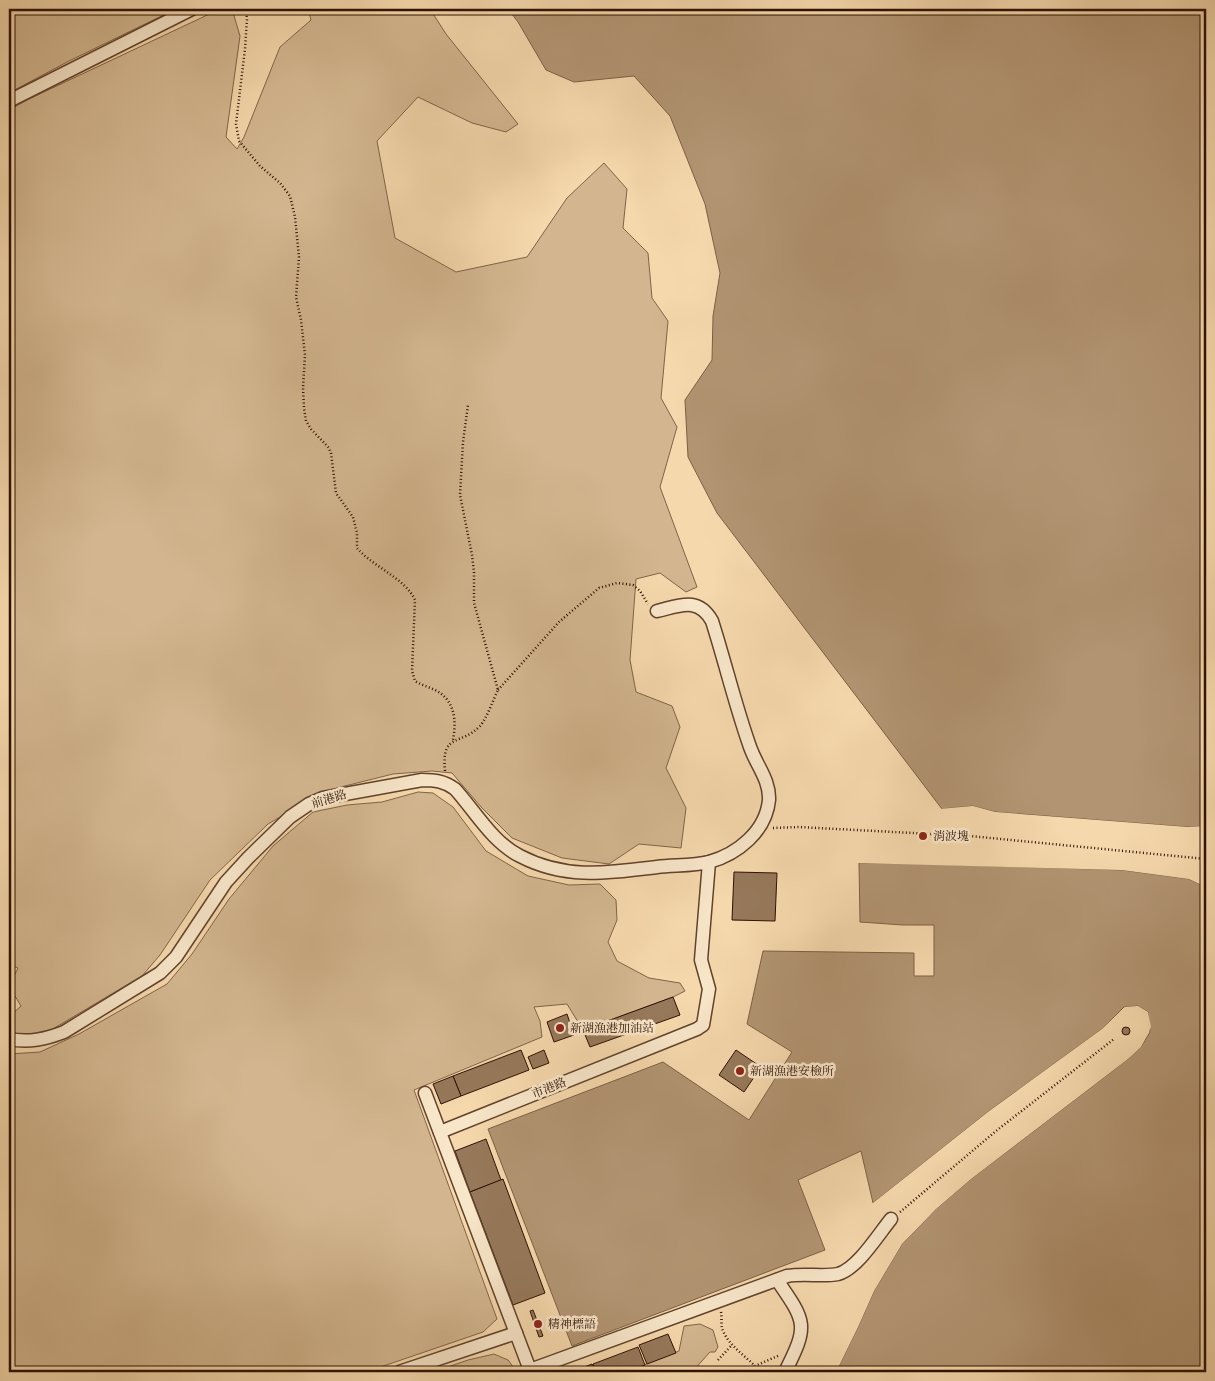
<svg xmlns="http://www.w3.org/2000/svg" width="1215" height="1381" font-family="'Libre Caslon Text','Noto Serif TC',serif">
	<rect width="100%" height="100%" fill="#f5d8ac"/>
	<filter id="stains"><feTurbulence type="fractalNoise" baseFrequency=".004" numOctaves="4"/><feColorMatrix values="0 0 0 0 .2 0 0 0 0 .09 0 0 0 0 .02 0 0 0 .5 -.17"/></filter>
	<radialGradient id="worn" r=".72"><stop offset=".6" stop-color="#630" stop-opacity="0"/><stop offset="1" stop-color="#630" stop-opacity=".3"/></radialGradient>
	<g fill="#d3b68f" stroke="#816348">
		<polygon points="9,9 176,9 69,61 9,93"/>
		<polygon points="220,9 232,9 240,36 226,137 237,149 244,137 280,47 311,20 308,9 430,9 446,34 518,124 506,132 472,123 418,97 377,141 395,238 456,272 527,257 567,198 604,163 627,189 623,228 648,253 652,298 668,321 661,398 677,427 660,487 697,587 686,592 660,573 636,579 630,660 636,692 672,706 680,727 666,768 686,808 681,848 639,844 609,864 562,858 512,838 482,808 452,773 432,771 393,774 337,788 315,797 268,824 210,880 160,955 142,976 41,1036 9,1034 9,1017 21,1006 9,986 18,968 9,964 9,110 29,99"/>
		<polygon points="418,792 433,793 453,807 486,851 528,876 569,885 600,884 616,900 617,920 608,942 617,961 649,978 680,983 685,991 673,997 583,1030 567,1004 534,1007 540,1021 542,1037 414,1090 497,1319 483,1332 366,1372 9,1372 9,1054 40,1052 79,1034 167,984 192,954 229,899 273,846 313,812 347,805 382,802"/>
		<polygon points="700,1324 713,1330 718,1347 715,1352 710,1352 692,1372 626,1372 679,1351 684,1326"/>
		<polygon points="494,1354 508,1360 517,1372 433,1372 468,1360"/>
	</g>
	<g fill="#b29472" stroke="#7e5f45">
		<polygon points="508,9 1206,9 1206,826 1187,827 995,812 973,806 942,809 717,513 688,457 685,400 712,360 713,316 720,273 705,204 670,116 634,76 574,82 546,70 518,22"/>
		<polygon points="859,863 903,863 1122,870 1189,879 1206,887 1206,1372 836,1372 858,1327 874,1291 902,1244 936,1209 971,1179 1128,1059 1141,1047 1150,1032 1148,1012 1138,1006 1124,1007 1102,1029 988,1112 873,1203 861,1151 798,1180 825,1250 572,1346 488,1129 663,1062 749,1120 792,1052 747,1024 763,951 914,953 914,976 934,976 934,925 903,925 860,922"/>
	</g>
	<g fill="#f5d8ac">
		<polygon points="973,806 995,812 1187,827 1206,826 1206,828 1187,829 995,814 973,809 942,812 939,809"/>
		<polygon points="859,861 903,861 1122,868 1190,877 1206,885 1206,887 1189,879 1122,870 857,863"/>
		<polygon points="1138,1006 1148,1012 1151,1027 1141,1047 1128,1059 971,1179 936,1209 902,1244 874,1291 858,1327 836,1372 833,1372 872,1289 901,1243 934,1208 969,1177 1127,1057 1139,1045 1147,1031 1149,1027 1146,1014 1138,1008 1126,1009 1104,1031 1091,1041 989,1114 874,1206 873,1203 988,1112 1102,1029 1125,1007"/>
	</g>
	<g fill="#96785a" stroke="#2f1001">
		<polygon points="734,872 777,873 775,921 732,920"/>
		<polygon points="673,997 680,1015 590,1047 583,1030"/>
		<polygon points="567,1014 574,1035 554,1042 547,1022"/>
		<circle cx="1126" cy="1031" r="4"/>
		<polygon points="521,1050 529,1070 461,1096 453,1076"/>
		<polygon points="544,1050 549,1063 533,1069 528,1057"/>
		<polygon points="736,1050 761,1067 744,1092 719,1075"/>
		<polygon points="453,1076 461,1096 441,1104 433,1084"/>
		<polygon points="486,1139 501,1180 470,1192 455,1151"/>
		<polygon points="503,1179 545,1293 513,1305 470,1192"/>
		<polygon points="533,1310 543,1336 539,1337 530,1311"/>
		<polygon points="668,1334 676,1353 647,1364 639,1345"/>
		<polygon points="638,1347 645,1365 626,1372 596,1372 593,1364"/>
		<polygon points="592,1364 595,1372 571,1372"/>
	</g>
	<g fill="none" stroke-linecap="round" stroke-linejoin="round">
		<defs>
			<g id="minor">
				<polyline points="9,101 192,9"/>
				<path d="M9,1039c20,4 37,0 55,-7l96,-59 16,-16 50,-75 22,-24 42,-41 19,-13 14,-6 99,-18c13,0 22,1 33,9 20,22 37,53 65,67 46,24 88,17 137,11 17,-2 36,-1 52,-5 29,-8 57,-31 60,-62 1,-21 -14,-36 -20,-56 -14,-40 -24,-82 -37,-123 -14,-25 -33,-15 -55,-10"/>
				<path d="M425,1093l105,277 257,-94c17,-3 36,1 51,-2 19,-5 40,-39 53,-55"/>
				<polyline points="440,1132 697,1029 703,1025 709,989 701,960 709,862"/>
				<path d="M777,1280c29,42 32,45 8,92"/>
				<polyline points="399,1372 516,1333"/>
			</g>
		</defs>
		<use href="#minor" stroke="#60422c" stroke-width="15"/>
		<g stroke="#2f1001" stroke-width="2.5" stroke-dasharray="1 2.5" stroke-linecap="butt">
			<path d="M246,9l1,10 -2,30 -9,75 3,17 21,25 20,17 10,13 5,21 4,40 -3,40 5,23 4,35 -2,33 1,20 2,13 5,8 17,18 3,6 5,40 17,24 4,16v15c16,19 48,30 58,52l-3,71 3,10c8,5 18,7 25,12 16,11 16,31 13,47"/>
			<polyline points="498,690 559,622 599,588 617,583 633,585 640,591 648,604"/>
			<path d="M445,771c-4,-39 16,-25 35,-45 7,-8 13,-26 18,-36l-24,-87v-31l-2,-17 -12,-60 3,-53 5,-37"/>
			<polyline points="773,828 799,827 970,836 1206,859"/>
			<polyline points="900,1212 996,1131 1114,1039"/>
			<path d="M721,1312c1,5 0,11 1,16 5,16 22,27 33,38l25,-11"/>
			<polyline points="718,1360 732,1345"/>
			<polyline points="749,1372 755,1366"/>
		</g>
		<use href="#minor" stroke="#f8e6c9" stroke-width="12"/>
	</g>
	<g fill="#8f2418" stroke="#f8e6c9" stroke-width="2">
		<circle cx="923" cy="836" r="5"/>
		<circle cx="560" cy="1028" r="5"/>
		<circle cx="740" cy="1071" r="5"/>
		<circle cx="538" cy="1324" r="5"/>
	</g>
	<g text-anchor="middle" stroke-width="5" stroke-linejoin="round" paint-order="stroke">
		<g font-size="12" fill="#2f1001" stroke="#f8e6c9">
			<text transform="translate(329 799) rotate(-17)" y="4">前港路</text>
			<text transform="translate(549 1088) rotate(-22)" y="4">市港路</text>
		</g>
		<g font-size="12" fill="#2f1001" stroke="#f8e6c9" text-anchor="start">
			<text x="933" y="840">消波塊</text>
			<text x="570" y="1032">新湖漁港加油站</text>
			<text x="750" y="1075">新湖漁港安檢所</text>
			<text x="548" y="1328">精神標語</text>
		</g>
	</g>
	<rect width="1215" height="1381" fill="none" stroke="#f5d8ac" stroke-width="30"/>
	<rect x="10" y="10" width="1195" height="1361" fill="none" stroke="#2f1001" stroke-width="2.5"/>
	<rect x="15" y="15" width="1185" height="1351" fill="none" stroke="#2f1001"/>
	<rect width="100%" height="100%" filter="url(#stains)"/>
	<rect width="100%" height="100%" fill="url(#worn)"/>
</svg>
